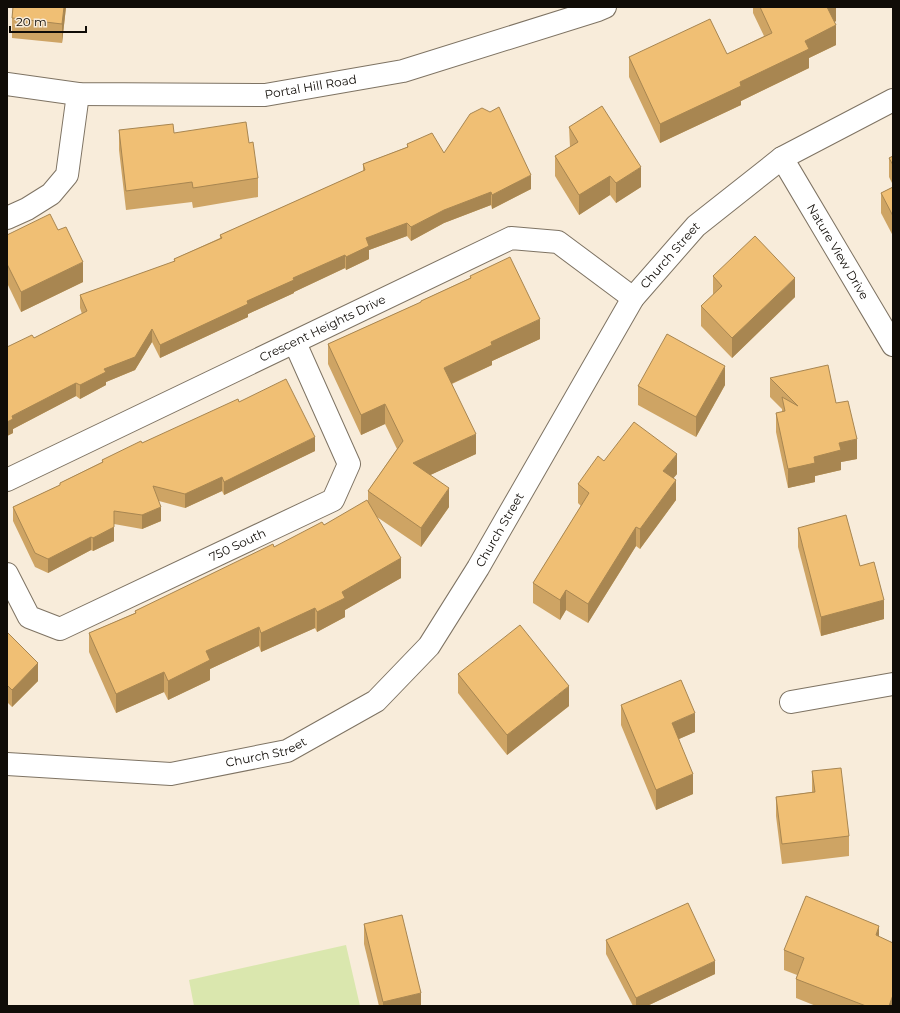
<svg xmlns="http://www.w3.org/2000/svg" width="900" height="1013" font-family="Montserrat,sans-serif">
	<rect width="100%" height="100%" fill="#f8ecda"/>
	<polygon fill="#dae7ae" points="346,945 360,1006 194,1006 189,980"/>
	<g fill="none" stroke-linecap="round" stroke-linejoin="round">
		<defs>
			<g id="minor">
				<path id="s1" d="M7,84l71,10 187,1 138,-24 195,-61 7,-3"/>
				<path id="s2" d="M782,158l111,187"/>
				<polyline points="7,218 27,209 51,194 67,175 78,94"/>
				<path id="s3" d="M7,480l504,-242 47,4 75,56"/>
				<path id="s4" d="M7,574l22,43 31,12 273,-129 16,-36 -54,-121"/>
				<polyline points="791,702 893,684"/>
				<path id="s5" d="M7,764l164,10 116,-23 89,-50 53,-55 49,-78 155,-270 63,-72 86,-68 111,-58"/>
			</g>
		</defs>
		<use href="#minor" stroke="#7e7363" stroke-width="24"/>
		<use href="#minor" stroke="#fff" stroke-width="22"/>
	</g>
	<g fill="#cea464">
		<polygon points="12,7 66,7 62,43 12,38 12,18 13,7"/>
		<polygon points="753,7 836,7 836,21 835,22 836,45 809,58 809,68 741,101 741,105 660,143 629,77 629,57 727,54 764,36 753,13"/>
		<polygon points="569,127 641,187 616,203 610,195 579,215 555,176 555,156 570,147"/>
		<polygon points="119,130 174,133 249,143 258,178 258,197 193,208 192,202 126,210 119,150"/>
		<polygon points="407,144 444,153 531,189 492,209 491,205 444,223 411,241 407,236 369,250 369,259 346,270 345,268 294,292 294,293 248,314 248,317 160,358 152,342 135,370 106,382 106,385 80,399 76,396 13,429 13,433 7,436 34,338 82,314 80,308 80,295 174,262 174,259 220,238 220,235 363,171 363,164 407,147"/>
		<polygon points="893,156 893,185 889,177 889,158"/>
		<polygon points="893,187 893,236 881,213 881,193"/>
		<polygon points="7,235 83,282 21,312 7,283"/>
		<polygon points="470,276 540,339 492,361 492,365 452,384 476,454 430,475 449,507 421,547 377,517 401,578 345,610 345,617 317,632 315,628 261,652 259,646 210,669 210,680 168,700 164,692 116,713 89,652 89,633 135,613 135,611 274,547 324,525 368,502 368,491 397,449 385,424 361,435 328,364 328,344 421,302 421,301 470,278"/>
		<polygon points="713,276 795,297 732,358 701,326 701,306 713,295"/>
		<polygon points="770,378 836,403 857,459 841,462 841,470 815,476 815,482 788,488 776,432 776,413 782,412 782,409 770,397"/>
		<polygon points="725,385 696,437 638,405 638,386"/>
		<polygon points="239,402 315,451 224,495 222,491 185,508 159,501 161,521 142,529 114,524 114,541 93,551 91,550 48,573 35,567 13,521 13,507 60,485 60,483 102,462 102,460"/>
		<polygon points="604,461 677,474 673,478 676,500 640,549 636,546 588,623 566,610 560,620 533,603 533,583 581,506 578,503 578,484"/>
		<polygon points="798,528 860,566 884,619 821,636 798,547"/>
		<polygon points="7,632 38,681 12,707 7,702"/>
		<polygon points="458,674 569,706 507,755 458,693"/>
		<polygon points="621,705 695,732 679,739 693,794 656,810 621,725"/>
		<polygon points="812,771 849,836 849,856 782,864 776,816 776,797 812,792"/>
		<polygon points="364,924 421,1006 379,1006 364,944"/>
		<polygon points="879,937 893,1006 816,1006 796,998 796,979 797,975 784,970 784,950"/>
		<polygon points="606,940 715,974 647,1006 633,1006 606,954"/>
	</g>
	<g fill="#a88651">
		<polygon points="64,7 66,7 62,43 62,24"/>
		<polygon points="827,7 836,7 836,21 827,26"/>
		<polygon points="836,25 836,45 809,58 809,68 741,101 741,105 660,143 660,124 805,41"/>
		<polygon points="641,167 641,187 616,203 616,183"/>
		<polygon points="531,175 531,189 492,209 492,195"/>
		<polygon points="610,176 610,195 579,215 579,195"/>
		<polygon points="491,192 491,205 444,223 411,241 411,227 444,210"/>
		<polygon points="407,223 407,236 369,250 369,259 346,270 346,257 366,238"/>
		<polygon points="345,255 345,268 294,292 294,293 248,314 248,317 160,358 160,345 247,301 293,278"/>
		<polygon points="83,262 83,282 21,312 21,292"/>
		<polygon points="795,278 795,297 732,358 732,338"/>
		<polygon points="540,319 540,339 492,361 492,365 444,387 444,368 491,342"/>
		<polygon points="152,329 152,342 135,370 106,382 106,385 80,399 80,385 104,369"/>
		<polygon points="725,366 725,385 696,437 696,417"/>
		<polygon points="76,383 76,396 13,429 13,433 7,436 7,422 12,416"/>
		<polygon points="385,404 385,424 361,435 361,415"/>
		<polygon points="476,434 476,454 413,483 413,463"/>
		<polygon points="315,437 315,451 224,495 224,482"/>
		<polygon points="857,439 857,459 841,462 841,470 815,476 815,482 788,488 788,469 839,443"/>
		<polygon points="677,454 677,474 663,491 663,471"/>
		<polygon points="222,477 222,491 185,508 185,494"/>
		<polygon points="676,480 676,500 640,549 640,529"/>
		<polygon points="449,488 449,507 421,547 421,528"/>
		<polygon points="161,507 161,521 142,529 142,515"/>
		<polygon points="114,527 114,541 93,551 93,538"/>
		<polygon points="636,527 636,546 588,623 588,604"/>
		<polygon points="91,537 91,550 48,573 48,559"/>
		<polygon points="401,558 401,578 345,610 345,617 317,632 317,612 342,592"/>
		<polygon points="566,590 566,610 560,620 560,600"/>
		<polygon points="884,600 884,619 821,636 821,617"/>
		<polygon points="315,608 315,628 261,652 261,633"/>
		<polygon points="259,627 259,646 210,669 210,680 168,700 168,681 206,651"/>
		<polygon points="38,663 38,681 12,707 12,690"/>
		<polygon points="164,672 164,692 116,713 116,694"/>
		<polygon points="569,686 569,706 507,755 507,735"/>
		<polygon points="695,713 695,732 672,742 672,723"/>
		<polygon points="693,774 693,794 656,810 656,790"/>
		<polygon points="879,926 879,945 876,935"/>
		<polygon points="715,961 715,974 647,1006 636,1006 636,998"/>
		<polygon points="421,993 421,1006 383,1006 383,1002"/>
		<polygon points="893,995 893,1006 889,1006"/>
	</g>
	<g fill="#f0bf74" stroke="#a88651">
		<polygon points="13,7 64,7 62,24 12,18"/>
		<polygon points="760,7 827,7 836,25 805,41 809,49 740,82 741,86 660,124 629,57 710,19 727,54 772,33"/>
		<polygon points="602,106 641,167 616,183 610,176 579,195 555,156 578,142 569,127"/>
		<polygon points="499,107 531,175 492,195 491,192 444,210 411,227 407,223 366,238 369,246 346,257 345,255 293,278 294,280 247,301 248,304 160,345 152,329 135,357 104,369 106,372 80,385 76,383 12,416 13,419 7,422 7,347 32,335 34,338 87,311 80,295 175,261 174,259 222,238 220,235 365,170 363,164 408,147 407,144 432,133 444,153 470,114 482,108 490,112"/>
		<polygon points="246,122 249,143 253,142 258,178 193,188 192,182 126,191 119,130 173,124 174,133"/>
		<polygon points="893,156 893,165 889,158"/>
		<polygon points="893,187 893,216 881,193"/>
		<polygon points="50,214 58,230 66,227 83,262 21,292 7,264 7,235"/>
		<polygon points="755,236 795,278 732,338 701,306 722,286 713,276"/>
		<polygon points="510,257 540,319 491,342 492,345 444,368 476,434 413,463 449,488 421,528 368,491 403,441 385,404 361,415 328,344 421,302 421,301 471,278 470,276"/>
		<polygon points="667,334 725,366 696,417 638,386"/>
		<polygon points="828,365 836,403 848,401 857,439 839,443 841,450 814,457 815,463 788,469 776,413 785,411 782,397 798,406 770,378"/>
		<polygon points="286,379 315,437 224,482 222,477 185,494 153,486 161,507 142,515 114,511 114,527 93,538 91,537 48,559 35,553 13,507 60,485 60,483 103,462 102,460 141,441 142,443 238,399 239,402"/>
		<polygon points="634,422 677,454 663,471 676,480 640,529 636,527 588,604 566,590 560,600 533,583 589,493 578,484 598,456 604,461"/>
		<polygon points="367,500 401,558 342,592 345,598 317,612 315,608 261,633 259,627 206,651 210,660 168,681 164,672 116,694 89,633 136,613 135,611 273,544 274,547 322,522 324,525"/>
		<polygon points="846,515 860,566 874,562 884,600 821,617 798,528"/>
		<polygon points="520,625 569,686 507,735 458,674"/>
		<polygon points="7,632 38,663 12,690 7,685"/>
		<polygon points="681,680 695,713 672,723 693,774 656,790 621,705"/>
		<polygon points="841,768 849,836 782,844 776,797 815,792 812,771"/>
		<polygon points="806,896 879,926 876,935 893,943 893,995 889,1006 866,1006 796,979 804,958 784,950"/>
		<polygon points="688,903 715,961 636,998 606,940"/>
		<polygon points="402,915 421,993 383,1002 364,924"/>
	</g>
	<g text-anchor="middle" stroke-width="3.5" stroke-linejoin="round" paint-order="stroke">
		<g font-size="12" fill="#100c07" stroke="#f8ecda">
			<text dy="4" stroke="none"><textPath href="#s1" startOffset="305">Portal Hill Road</textPath></text>
			<text dy="4" stroke="none"><textPath href="#s2" startOffset="109">Nature View Drive</textPath></text>
			<text dy="4" stroke="none"><textPath href="#s5" startOffset="921">Church Street</textPath></text>
			<text dy="4" stroke="none"><textPath href="#s3" startOffset="350">Crescent Heights Drive</textPath></text>
			<text dy="4" stroke="none"><textPath href="#s5" startOffset="597">Church Street</textPath></text>
			<text dy="4" stroke="none"><textPath href="#s4" startOffset="278">750 South</textPath></text>
			<text dy="4" stroke="none"><textPath href="#s5" startOffset="262">Church Street</textPath></text>
		</g>
	</g>
	<rect width="900" height="1013" fill="none" stroke="#100c07" stroke-width="16"/>
	<path d="M10 26v6h76v-6" fill="none" stroke="#100c07" stroke-width="2"/>
	<text x="16" y="26" font-size="12" fill="#100c07" stroke="#f8ecda" stroke-width="3" paint-order="stroke">20 m</text>
</svg>
